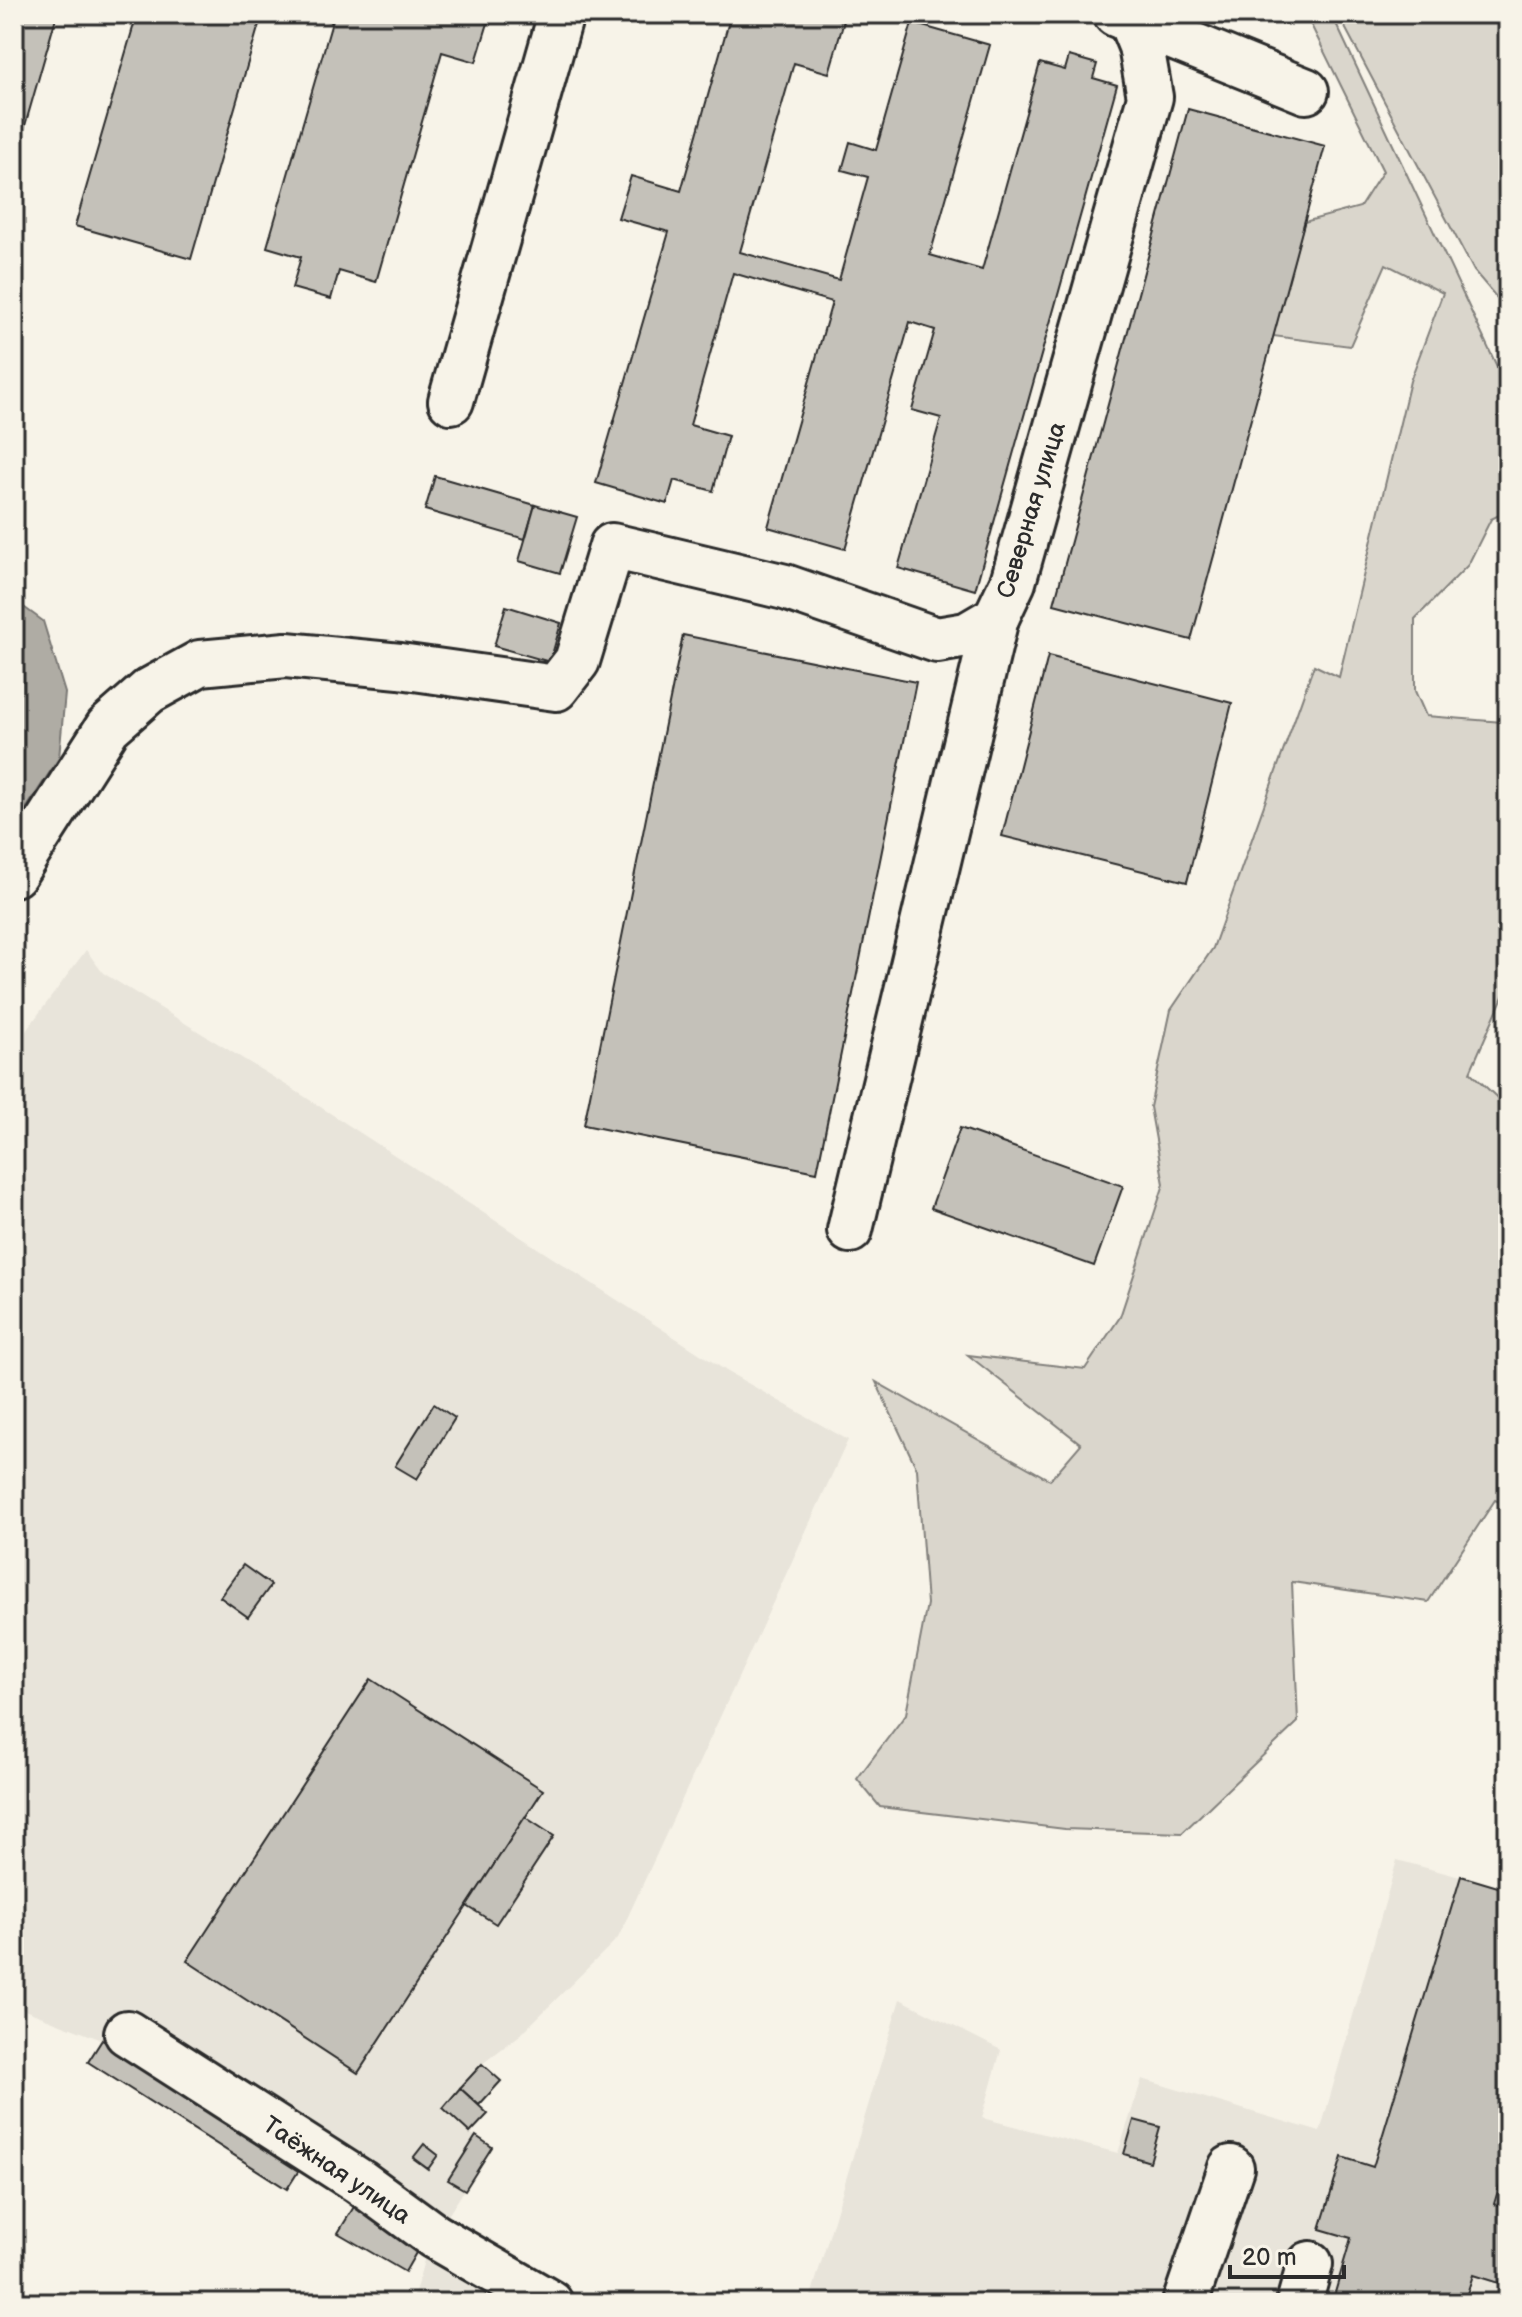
<svg xmlns="http://www.w3.org/2000/svg" width="1522" height="2317" font-family="'Balsamiq Sans',sans-serif">
	<rect width="100%" height="100%" fill="#f7f3e8"/>
	<filter id="ink" filterUnits="userSpaceOnUse"><feTurbulence type="fractalNoise" baseFrequency=".0125" numOctaves="2"/><feDisplacementMap in="SourceGraphic" scale="16" xChannelSelector="R" yChannelSelector="G"/><feConvolveMatrix kernelMatrix="1 2 1 2 8 2 1 2 1" color-interpolation-filters="sRGB"/></filter>
	<g filter="url(#ink)">
		<g fill="#e8e4da">
			<polygon points="86,950 103,973 299,1093 728,1372 848,1440 618,1938 520,2035 482,2064 443,2108 470,2133 492,2147 440,2228 515,2303 412,2303 427,2250 102,2040 14,2006 14,1047"/>
			<polygon points="1397,1860 1508,1890 1508,2303 809,2303 900,1999 1001,2050 982,2118 1118,2153 1142,2079 1320,2132"/>
		</g>
		<g fill="#dad6cc" stroke="#82807c" stroke-width="2">
			<polygon points="1338,14 1508,14 1508,311 1474,271"/>
			<polygon points="1334,19 1508,390 1508,511 1491,519 1468,565 1415,619 1415,691 1426,716 1503,722 1508,718 1508,985 1470,1072 1508,1108 1508,1505 1495,1500 1428,1602 1292,1582 1298,1722 1182,1833 1065,1829 880,1807 857,1779 906,1714 927,1604 917,1469 876,1382 1050,1480 1081,1444 968,1355 1085,1369 1120,1317 1164,1184 1150,1107 1171,1010 1213,948 1314,665 1339,677 1410,381 1443,293 1386,264 1350,346 1273,336 1304,222 1360,207 1383,171 1311,25"/>
		</g>
		<polygon fill="#afaca4" stroke="#7a7874" stroke-width="2" points="14,600 43,621 65,693 59,758 14,827"/>
		<g fill="#c4c1b9" stroke="#2b2b2b" stroke-width="2">
			<polygon points="14,14 57,14 14,164"/>
			<polygon points="137,14 262,14 191,259 75,226"/>
			<polygon points="304,14 456,14 488,23 476,62 442,52 376,282 339,271 331,299 292,288 301,257 267,247 332,22"/>
			<polygon points="731,14 819,14 844,21 829,73 794,63 740,252 839,280 868,177 842,170 850,142 876,150 912,23 990,45 930,255 982,270 1040,63 1065,70 1069,56 1097,64 1093,78 1117,85 975,590 898,568 941,418 912,410 935,330 910,322 845,549 768,527 832,302 733,273 690,425 728,436 713,491 674,480 667,504 596,483 669,232 618,218 631,176 681,191"/>
			<polygon points="1188,109 1325,146 1191,640 1054,604"/>
			<polygon points="435,476 535,505 525,539 425,510"/>
			<polygon points="535,505 577,517 560,573 519,561"/>
			<polygon points="506,606 561,623 550,662 494,646"/>
			<polygon points="683,635 916,682 817,1172 584,1125"/>
			<polygon points="1048,656 1232,703 1187,882 1002,836"/>
			<polygon points="960,1128 1123,1186 1094,1266 931,1208"/>
			<polygon points="434,1404 455,1418 417,1479 395,1466"/>
			<polygon points="243,1565 271,1585 248,1617 220,1597"/>
			<polygon points="371,1679 543,1790 358,2073 187,1961"/>
			<polygon points="525,1817 554,1836 496,1924 467,1906"/>
			<polygon points="1461,1876 1508,1890 1508,2158 1494,2204 1508,2208 1508,2286 1473,2275 1464,2303 1332,2303 1351,2238 1320,2229 1342,2157 1373,2167"/>
			<polygon points="102,2040 301,2167 287,2189 88,2062"/>
			<polygon points="482,2064 501,2081 479,2105 460,2088"/>
			<polygon points="460,2088 488,2114 470,2133 443,2108"/>
			<polygon points="1134,2120 1160,2127 1150,2162 1124,2154"/>
			<polygon points="476,2136 492,2147 465,2190 448,2180"/>
			<polygon points="424,2144 438,2155 428,2169 413,2158"/>
			<polygon points="355,2205 421,2244 405,2272 338,2233"/>
		</g>
		<g fill="none" stroke-linecap="round" stroke-linejoin="round">
			<defs>
				<g id="minor">
					<polyline points="1116,14 1306,91"/>
					<polyline points="451,401 561,14"/>
					<polyline points="14,874 108,727 149,691 200,663 286,655 400,666 556,688 577,661 612,546 785,587 937,640 967,635 996,618 1013,582 1150,97 1141,46 1128,14"/>
					<polyline points="850,1230 996,618"/>
					<polyline points="127,2033 360,2182 434,2236 550,2303"/>
					<polyline points="1185,2303 1231,2168"/>
					<polyline points="1299,2303 1310,2264"/>
				</g>
			</defs>
			<use href="#minor" stroke="#2b2b2b" stroke-width="50"/>
			<use href="#minor" stroke="#f7f3e8" stroke-width="44"/>
		</g>
	</g>
	<g text-anchor="middle" stroke-width="6" stroke-linejoin="round" paint-order="stroke">
		<g font-size="24" fill="#2b2b2b" stroke="#f7f3e8">
			<text transform="translate(1031 510) rotate(-73)" y="8">Северная улица</text>
			<text transform="translate(337 2170) rotate(34)" y="8">Таёжная улица</text>
		</g>
	</g>
	<rect width="1522" height="2317" fill="none" stroke="#f7f3e8" stroke-width="48"/>
	<rect x="24" y="24" width="1474" height="2269" fill="none" stroke="#2b2b2b" stroke-width="3" filter="url(#ink)"/>
	<path d="M1230 2265v12h114v-12" fill="none" stroke="#2b2b2b" stroke-width="4"/>
	<text x="1242" y="2265" font-size="24" fill="#2b2b2b" stroke="#f7f3e8" stroke-width="6" paint-order="stroke">20 m</text>
</svg>
